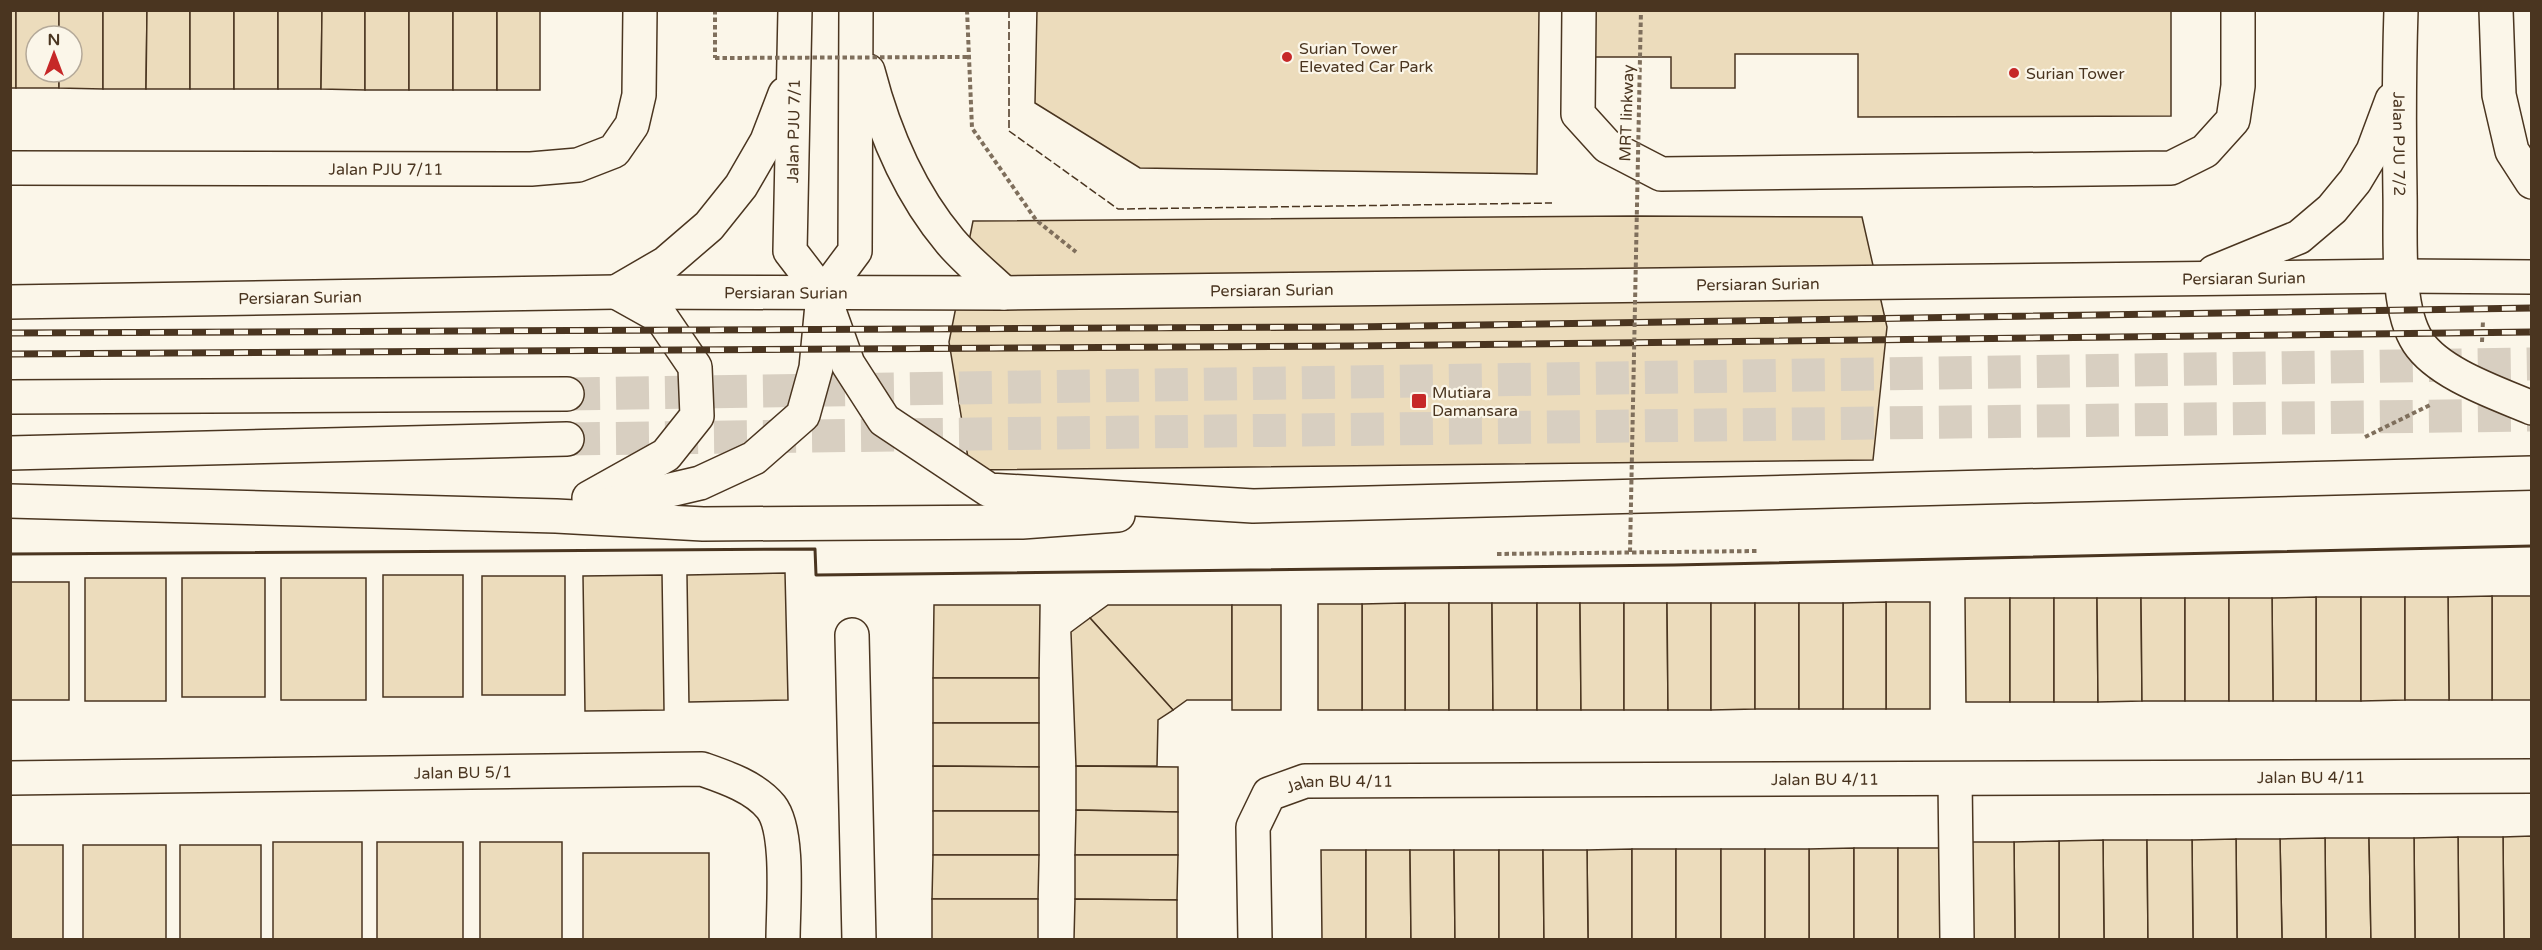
<svg xmlns="http://www.w3.org/2000/svg" width="2542" height="950" font-family="'Varela Round',sans-serif">
	<rect width="100%" height="100%" fill="#fbf6e9"/>
	<g fill="#ecdcbc" stroke="#4a3520" stroke-width="1.5">
		<rect x="10" y="10" width="6" height="78"/>
		<polygon points="16,10 59,10 59,36 36,36 36,72 59,72 59,88 16,88"/>
		<polygon points="59,10 103,10 103,89 59,88 59,72 72,72 72,36 59,36"/>
		<polygon points="103,10 147,10 146,89 103,89"/>
		<polygon points="147,10 190,10 190,89 146,89"/>
		<rect x="190" y="10" width="44" height="79"/>
		<rect x="234" y="10" width="44" height="79"/>
		<polygon points="278,10 322,10 321,89 278,89"/>
		<polygon points="322,10 365,10 365,90 321,89"/>
		<rect x="365" y="10" width="44" height="80"/>
		<rect x="409" y="10" width="44" height="80"/>
		<rect x="453" y="10" width="44" height="80"/>
		<rect x="497" y="10" width="43" height="80"/>
		<polygon points="1037,10 1539,10 1537,174 1140,168 1035,103"/>
		<polygon points="1590,10 2171,10 2171,116 1858,117 1858,54 1735,54 1735,88 1671,88 1671,57 1590,57"/>
		<polygon points="1635,216 1862,217 1887,327 1873,460 970,470 949,342 973,221"/>
		<polygon points="785,573 788,700 689,702 687,575"/>
		<rect x="383" y="575" width="80" height="122"/>
		<polygon points="662,575 664,710 585,711 583,576"/>
		<rect x="482" y="576" width="83" height="119"/>
		<rect x="85" y="578" width="81" height="123"/>
		<rect x="182" y="578" width="83" height="119"/>
		<rect x="281" y="578" width="85" height="122"/>
		<rect x="10" y="582" width="59" height="118"/>
		<rect x="2492" y="596" width="40" height="104"/>
		<polygon points="2492,596 2492,700 2449,700 2448,597"/>
		<rect x="2316" y="597" width="45" height="104"/>
		<polygon points="2316,597 2316,701 2273,701 2272,598"/>
		<polygon points="2361,597 2405,597 2405,700 2361,701"/>
		<polygon points="2405,597 2448,597 2449,700 2405,700"/>
		<polygon points="1965,598 2010,598 2010,702 1966,702"/>
		<rect x="2010" y="598" width="44" height="104"/>
		<polygon points="2054,598 2097,598 2098,702 2054,702"/>
		<polygon points="2097,598 2141,598 2142,701 2098,702"/>
		<polygon points="2141,598 2185,598 2185,701 2142,701"/>
		<rect x="2185" y="598" width="44" height="103"/>
		<polygon points="2229,598 2272,598 2273,701 2229,701"/>
		<rect x="1886" y="602" width="44" height="107"/>
		<polygon points="1886,602 1886,709 1843,709 1843,603"/>
		<rect x="1405" y="603" width="44" height="107"/>
		<polygon points="1405,603 1405,710 1362,710 1362,604"/>
		<polygon points="1449,603 1492,603 1493,710 1449,710"/>
		<polygon points="1492,603 1537,603 1537,710 1493,710"/>
		<polygon points="1537,603 1580,603 1581,710 1537,710"/>
		<polygon points="1580,603 1624,603 1624,710 1581,710"/>
		<polygon points="1624,603 1667,603 1668,710 1624,710"/>
		<polygon points="1667,603 1711,603 1711,710 1668,710"/>
		<polygon points="1711,603 1755,603 1755,709 1711,710"/>
		<rect x="1755" y="603" width="44" height="106"/>
		<rect x="1799" y="603" width="44" height="106"/>
		<rect x="1318" y="604" width="44" height="106"/>
		<polygon points="934,605 1040,605 1039,678 933,678"/>
		<polygon points="1108,605 1232,605 1232,700 1187,700 1173,710 1090,618"/>
		<rect x="1232" y="605" width="49" height="105"/>
		<polygon points="1090,618 1173,710 1158,720 1157,766 1076,766 1071,632"/>
		<rect x="933" y="678" width="106" height="45"/>
		<polygon points="933,723 1039,723 1039,767 933,766"/>
		<polygon points="933,766 1039,767 1039,811 933,811"/>
		<polygon points="1076,766 1178,767 1178,812 1076,810"/>
		<polygon points="1076,810 1178,812 1178,855 1075,855"/>
		<rect x="933" y="811" width="106" height="44"/>
		<polygon points="2532,836 2532,940 2504,940 2503,837"/>
		<polygon points="2458,837 2503,837 2504,940 2459,940"/>
		<polygon points="2458,837 2459,940 2415,940 2414,838"/>
		<polygon points="2325,838 2369,838 2371,940 2326,940"/>
		<polygon points="2325,838 2326,940 2282,940 2280,839"/>
		<polygon points="2369,838 2414,838 2415,940 2371,940"/>
		<polygon points="2236,839 2280,839 2282,940 2237,940"/>
		<polygon points="2236,839 2237,940 2193,940 2192,840"/>
		<polygon points="2103,840 2147,840 2148,940 2104,940"/>
		<polygon points="2103,840 2104,940 2059,940 2059,841"/>
		<polygon points="2147,840 2192,840 2193,940 2148,940"/>
		<polygon points="2059,841 2059,940 2015,940 2014,842"/>
		<rect x="273" y="842" width="89" height="98"/>
		<rect x="377" y="842" width="86" height="98"/>
		<rect x="480" y="842" width="82" height="98"/>
		<polygon points="1970,842 2014,842 2015,940 1970,940"/>
		<rect x="10" y="845" width="53" height="95"/>
		<rect x="83" y="845" width="83" height="95"/>
		<rect x="180" y="845" width="81" height="95"/>
		<polygon points="1854,848 1854,940 1809,940 1809,849"/>
		<rect x="1854" y="848" width="44" height="92"/>
		<rect x="1898" y="848" width="44" height="92"/>
		<polygon points="1632,849 1632,940 1588,940 1587,850"/>
		<rect x="1632" y="849" width="44" height="91"/>
		<rect x="1676" y="849" width="45" height="91"/>
		<rect x="1721" y="849" width="44" height="91"/>
		<rect x="1765" y="849" width="44" height="91"/>
		<polygon points="1321,850 1366,850 1366,940 1322,940"/>
		<polygon points="1366,850 1410,850 1411,940 1366,940"/>
		<polygon points="1410,850 1454,850 1455,940 1411,940"/>
		<polygon points="1454,850 1499,850 1499,940 1455,940"/>
		<polygon points="1499,850 1543,850 1544,940 1499,940"/>
		<polygon points="1543,850 1587,850 1588,940 1544,940"/>
		<rect x="583" y="853" width="126" height="87"/>
		<polygon points="933,855 1039,855 1038,899 932,899"/>
		<polygon points="1075,855 1178,855 1177,900 1075,899"/>
		<rect x="932" y="899" width="106" height="41"/>
		<polygon points="1075,899 1177,900 1177,940 1074,940"/>
	</g>
	<g fill="none" stroke-linecap="round" stroke-linejoin="round">
		<g stroke="#d8cfc1" stroke-width="33" stroke-dasharray="33 16" stroke-linecap="butt">
			<polyline points="567,394 2532,364"/>
			<polyline points="567,439 2532,415"/>
		</g>
		<defs>
			<g id="minor">
				<polyline points="795,10 790,251 823,294 848,364 884,420 989,490 1253,506 2532,473"/>
				<polyline points="1579,10 1578,114 1607,146 1661,174 2171,168 2205,151 2233,120 2238,86 2238,10"/>
				<path id="s1" d="M2401,10c-2,62 -2,123 -1,184 1,41 -5,113 18,148 21,32 79,51 114,66"/>
				<polyline points="2496,10 2499,95 2512,151 2532,182"/>
				<path d="M868,71c16,62 41,121 82,170 16,19 36,35 54,52"/>
				<path id="s2" d="M10,168l521,1 47,-4 36,-14 18,-26 7,-30 1,-85"/>
				<polyline points="2214,272 2299,237 2332,209 2355,181 2373,151 2392,100"/>
				<polyline points="616,292 666,263 709,226 741,186 767,141 785,94"/>
				<path id="s3" d="M10,302l606,-10 388,1 1398,-17 130,1"/>
				<polyline points="589,498 666,455 697,416 695,367 661,317 618,293"/>
				<polyline points="10,501 556,516 703,524 1022,522 1118,515"/>
				<polyline points="593,508 700,483 754,458 803,415 816,368 823,294 855,251 856,10"/>
				<polyline points="852,635 859,940"/>
				<path id="s4" d="M10,778l692,-9c23,8 53,18 69,38 19,24 12,100 12,133"/>
				<polyline points="1955,779 1957,940"/>
				<path id="s5" d="M1255,940l-2,-113 16,-33 36,-13 1227,-5"/>
			</g>
			<g id="major">
				<polyline points="10,397 567,394"/>
				<polyline points="10,453 567,439"/>
			</g>
		</defs>
		<use href="#minor" stroke="#4a3520" stroke-width="36"/>
		<use href="#major" stroke="#4a3520" stroke-width="36"/>
		<g stroke="#7f6f5c" stroke-width="4" stroke-dasharray="4.5 3" stroke-linecap="butt">
			<polyline points="715,10 715,58"/>
			<polyline points="967,10 972,128 1036,220 1076,252"/>
			<polyline points="1640,57 1641,10"/>
			<polyline points="2482,342 2483,321"/>
			<polyline points="2365,437 2430,405"/>
			<polyline points="1497,554 1759,551"/>
		</g>
		<use href="#minor" stroke="#fbf6e9" stroke-width="33"/>
		<use href="#major" stroke="#fbf6e9" stroke-width="33"/>
		<defs>
			<g id="rail">
				<polyline points="10,333 1354,327 2532,308"/>
				<polyline points="10,354 1355,346 2532,332"/>
			</g>
		</defs>
		<use href="#rail" stroke="#4a3520" stroke-width="7"/>
		<use href="#rail" stroke="#fbf6e9" stroke-width="4.5" stroke-dasharray="14" stroke-linecap="butt"/>
		<g stroke="#7f6f5c" stroke-width="4" stroke-dasharray="4.5 3" stroke-linecap="butt">
			<polyline points="715,58 967,57"/>
			<polyline points="1630,552 1640,57"/>
		</g>
		<polyline stroke="#4a3520" stroke-width="1.5" stroke-dasharray="8 3" stroke-linecap="butt" points="1009,10 1009,131 1118,209 1552,203"/>
		<polyline stroke="#4a3520" stroke-width="3" points="10,554 815,549 816,575 1674,565 2532,546"/>
	</g>
	<g fill="#c62828" stroke="#fbf6e9" stroke-width="2">
		<circle cx="1287" cy="57" r="6"/>
		<circle cx="2014" cy="73" r="6"/>
		<rect x="1411" y="393" width="16" height="16" rx="3"/>
	</g>
	<g text-anchor="middle" stroke-width="4.5" stroke-linejoin="round" paint-order="stroke">
		<g font-size="16" fill="#4a3520" stroke="#fbf6e9" text-anchor="start">
			<text x="1299" y="54">Surian Tower<tspan x="1299" dy="18">Elevated Car Park</tspan></text>
			<text x="2026" y="79">Surian Tower</text>
			<text x="1432" y="398">Mutiara<tspan x="1432" dy="18">Damansara</tspan></text>
		</g>
		<g font-size="16" fill="#4a3520" stroke="#fbf6e9">
			<text transform="translate(1626 113) rotate(-88)" y="6">MRT linkway</text>
			<text transform="translate(793 131) rotate(-89)" y="6">Jalan PJU 7/1</text>
			<text dy="6" stroke="none"><textPath href="#s1" startOffset="134">Jalan PJU 7/2</textPath></text>
			<text dy="6" stroke="none"><textPath href="#s2" startOffset="376">Jalan PJU 7/11</textPath></text>
			<text dy="6" stroke="none"><textPath href="#s3" startOffset="2234">Persiaran Surian</textPath></text>
			<text dy="6" stroke="none"><textPath href="#s3" startOffset="1748">Persiaran Surian</textPath></text>
			<text dy="6" stroke="none"><textPath href="#s3" startOffset="1262">Persiaran Surian</textPath></text>
			<text dy="6" stroke="none"><textPath href="#s3" startOffset="776">Persiaran Surian</textPath></text>
			<text dy="6" stroke="none"><textPath href="#s3" startOffset="290">Persiaran Surian</textPath></text>
			<text dy="6" stroke="none"><textPath href="#s4" startOffset="453">Jalan BU 5/1</textPath></text>
			<text dy="6" stroke="none"><textPath href="#s5" startOffset="1194">Jalan BU 4/11</textPath></text>
			<text dy="6" stroke="none"><textPath href="#s5" startOffset="708">Jalan BU 4/11</textPath></text>
			<text dy="6" stroke="none"><textPath href="#s5" startOffset="222">Jalan BU 4/11</textPath></text>
		</g>
	</g>
	<rect width="2542" height="950" fill="none" stroke="#4a3520" stroke-width="24"/>
	<g transform="translate(54 54)"><circle r="28" fill="#fbf6e9" stroke="#b4a999" stroke-width="1.5"/>
	<path d="M0-4.5L10 22L0 15L-10 22Z" fill="#c62828"/>
	<text y="-9" font-size="16" font-weight="bold" text-anchor="middle" fill="#4a3520">N</text>
	</g>
</svg>
